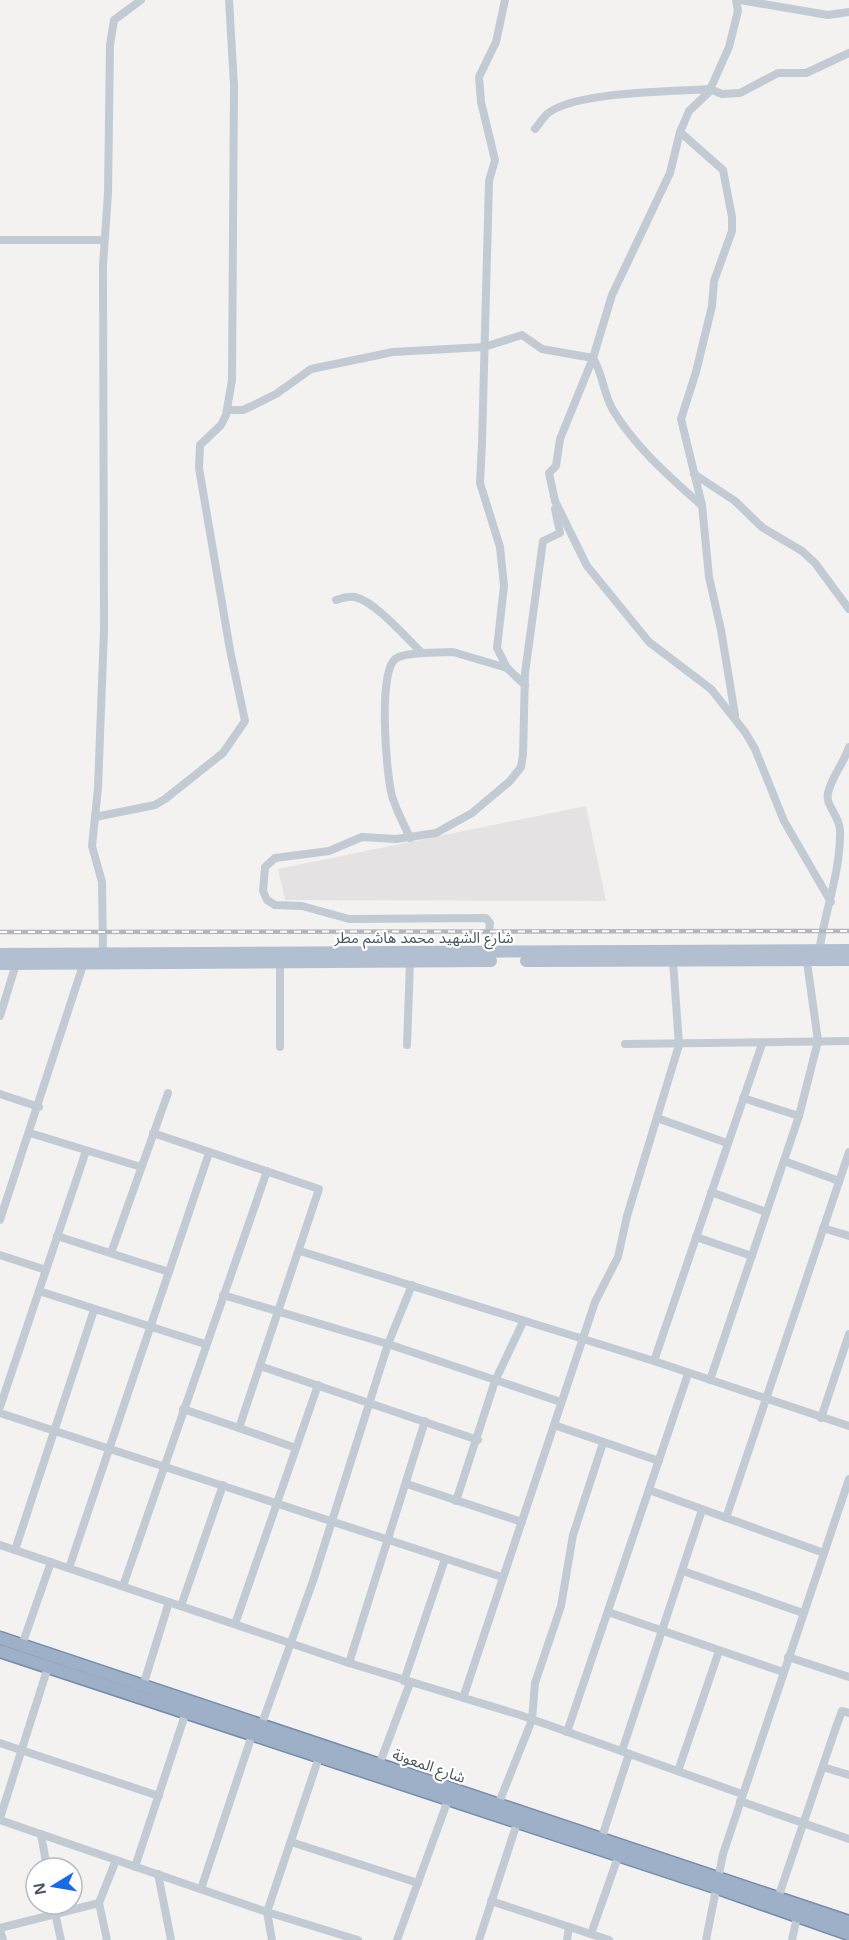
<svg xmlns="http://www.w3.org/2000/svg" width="849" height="1940" font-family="Arial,'Noto Sans Arabic',sans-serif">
	<rect width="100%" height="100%" fill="#f4f1f1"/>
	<polygon fill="#e5e2e3" points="586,806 606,901 285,900 278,869"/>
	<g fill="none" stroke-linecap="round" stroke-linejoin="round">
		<defs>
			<g id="trunk">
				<polyline points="0,1638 849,1922"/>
				<polyline points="0,1651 715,1887 849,1934"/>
			</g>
		</defs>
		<use href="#trunk" stroke="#748dac" stroke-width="15"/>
		<g stroke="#c2cbd3" stroke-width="8">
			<polyline points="505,0 496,42 479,77 481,102 495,160 489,181 482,443 480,483 500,547 504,586 497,648 507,668 525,685"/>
			<polyline points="736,0 738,11 729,47 709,92 689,111 680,132 670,173 612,295 593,358 560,439 556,466 549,473 555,501 587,566 649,642 711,689 745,732 755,749 784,821 831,902"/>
			<polyline points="740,0 828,15 849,12"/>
			<path d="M535,129c4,-5 8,-11 12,-15 27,-23 125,-22 163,-25l12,5 18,-1 38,-20h28l43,-20"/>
			<polyline points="680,132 723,170 732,217 732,231 714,281 712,306 696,372 681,419 702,505 709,577 721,630 735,715"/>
			<polyline points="0,240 104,240"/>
			<path d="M228,410h15l11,-5 22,-11 35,-25 82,-17 91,-5 38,-12 20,14 51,9c10,16 10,35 20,52 22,37 56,66 88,95"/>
			<polyline points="694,474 735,501 763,528 802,551 815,563 849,609"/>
			<path d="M336,600c6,-2 13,-4 19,-3 21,5 51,41 67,56l31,-1 54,16"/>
			<polyline points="95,817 155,805 165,799 223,753 245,721 230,650 199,468 200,445 221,425 226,415 232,380 234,85 229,0"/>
			<path d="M410,838c-6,-14 -14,-28 -18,-42 -6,-23 -14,-122 3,-137 7,-5 19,-5 27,-6"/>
			<polyline points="103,953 102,882 92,846 98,788 104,631 103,265 108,193 110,45 114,20 141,0"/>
			<polyline points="487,953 490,923 486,918 349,919 302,906 275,905 267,900 263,891 265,867 275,858 329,851 362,837 396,839 436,833 472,813 510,781 521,767 523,755 525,673 543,541 560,533 555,509"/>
			<path d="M819,953c5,-41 22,-80 21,-123 -1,-16 -15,-24 -12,-37 4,-17 16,-30 21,-46"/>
			<polyline points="280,962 280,1047"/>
			<polyline points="0,1016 16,964"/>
			<polyline points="625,1044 849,1041"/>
			<polyline points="407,1045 410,962"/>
			<polyline points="0,1094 39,1107"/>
			<polyline points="743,1098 799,1116"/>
			<polyline points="657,1118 727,1143"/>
			<polyline points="30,1133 141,1167"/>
			<polyline points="153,1133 319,1189 239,1428 183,1409"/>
			<polyline points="784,1161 839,1181"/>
			<polyline points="711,1192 766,1212"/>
			<polyline points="0,1220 84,962"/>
			<polyline points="823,1228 849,1236"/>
			<polyline points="57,1236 169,1272"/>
			<polyline points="696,1237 752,1256"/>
			<polyline points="300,1251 654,1361 849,1426"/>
			<polyline points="111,1253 168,1093"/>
			<polyline points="0,1255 46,1270"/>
			<polyline points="39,1291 205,1344"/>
			<polyline points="223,1295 388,1344 561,1402"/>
			<polyline points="654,1361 762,1044"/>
			<polyline points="260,1366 478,1440"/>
			<polyline points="710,1380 799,1116 818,1041 807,962"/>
			<polyline points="0,1407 86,1151"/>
			<polyline points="0,1413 502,1577"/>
			<polyline points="821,1418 849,1334"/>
			<polyline points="554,1425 659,1461"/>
			<polyline points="239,1428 296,1448"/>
			<polyline points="407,1484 522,1522"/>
			<polyline points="649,1490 824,1553"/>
			<polyline points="456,1501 495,1381 523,1322"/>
			<polyline points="726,1518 849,1152"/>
			<polyline points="0,1545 349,1663 520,1715 742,1794"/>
			<polyline points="15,1550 94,1310"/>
			<polyline points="69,1568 209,1153"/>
			<polyline points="683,1571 803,1613"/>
			<polyline points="123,1586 267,1171"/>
			<polyline points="181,1606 223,1485"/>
			<polyline points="608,1612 783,1672"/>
			<polyline points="235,1624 318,1385"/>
			<polyline points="22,1645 51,1562"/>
			<polyline points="788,1657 849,1677"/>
			<polyline points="349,1663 425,1421"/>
			<polyline points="404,1681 445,1559"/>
			<polyline points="143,1686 169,1602"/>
			<polyline points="463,1698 595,1302 618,1257 627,1216 679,1045 673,961"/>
			<polyline points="261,1726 313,1581 388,1344 412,1285"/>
			<polyline points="567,1732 688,1374"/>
			<polyline points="0,1743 159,1796"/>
			<polyline points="622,1751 702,1510"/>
			<polyline points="379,1765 410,1683"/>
			<polyline points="823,1767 849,1775"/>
			<polyline points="678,1771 719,1651"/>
			<polyline points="740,1801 849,1839"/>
			<polyline points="498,1805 532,1720 535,1683 561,1606 573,1535 603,1443"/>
			<polyline points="0,1818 48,1667"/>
			<polyline points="0,1820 267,1912 358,1940"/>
			<polyline points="41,1834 47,1868"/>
			<polyline points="601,1840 629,1754"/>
			<polyline points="291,1842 418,1883"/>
			<polyline points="135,1867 186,1712"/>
			<polyline points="158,1874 171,1940"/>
			<polyline points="201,1889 252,1735"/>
			<polyline points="778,1898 835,1730 842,1711 849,1713"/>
			<polyline points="491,1901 609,1940"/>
			<polyline points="99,1903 116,1860"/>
			<polyline points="53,1904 61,1940"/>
			<polyline points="0,1928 99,1903 107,1940"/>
			<polyline points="0,1930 3,1940"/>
			<polyline points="591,1934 618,1857"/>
			<polyline points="272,1940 267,1912 319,1757"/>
			<polyline points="397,1940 448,1800"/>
			<polyline points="479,1940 517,1823"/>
			<polyline points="567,1940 569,1927"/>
			<polyline points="706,1940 723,1854 849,1479"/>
			<polyline points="792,1940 797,1917"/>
		</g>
		<g stroke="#b1bfd0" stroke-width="12">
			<polyline points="0,954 849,950"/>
			<polyline points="526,961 849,960"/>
			<polyline points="0,964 491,961"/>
		</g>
		<use href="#trunk" stroke="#9db0c8" stroke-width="12"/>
		<defs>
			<polyline id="rail" points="0,932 849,931"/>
		</defs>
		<use href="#rail" stroke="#b3b6bc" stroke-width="4.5"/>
		<use href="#rail" stroke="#fff" stroke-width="2" stroke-dasharray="7" stroke-linecap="butt"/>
	</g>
	<g text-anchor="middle" stroke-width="4.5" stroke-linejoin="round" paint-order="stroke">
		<g font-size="15" fill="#49545f" stroke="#fff">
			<text x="424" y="943">شارع الشهيد محمد هاشم مطر</text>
			<text transform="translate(429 1766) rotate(19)" y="5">شارع المعونة</text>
		</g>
	</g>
	<g transform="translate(54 1886) rotate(259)"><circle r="28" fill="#ffffff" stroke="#b6bbbf" stroke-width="1.5"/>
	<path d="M0-4.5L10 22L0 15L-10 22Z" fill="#186ae7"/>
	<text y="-9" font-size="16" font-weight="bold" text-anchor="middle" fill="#49545f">N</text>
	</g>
</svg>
